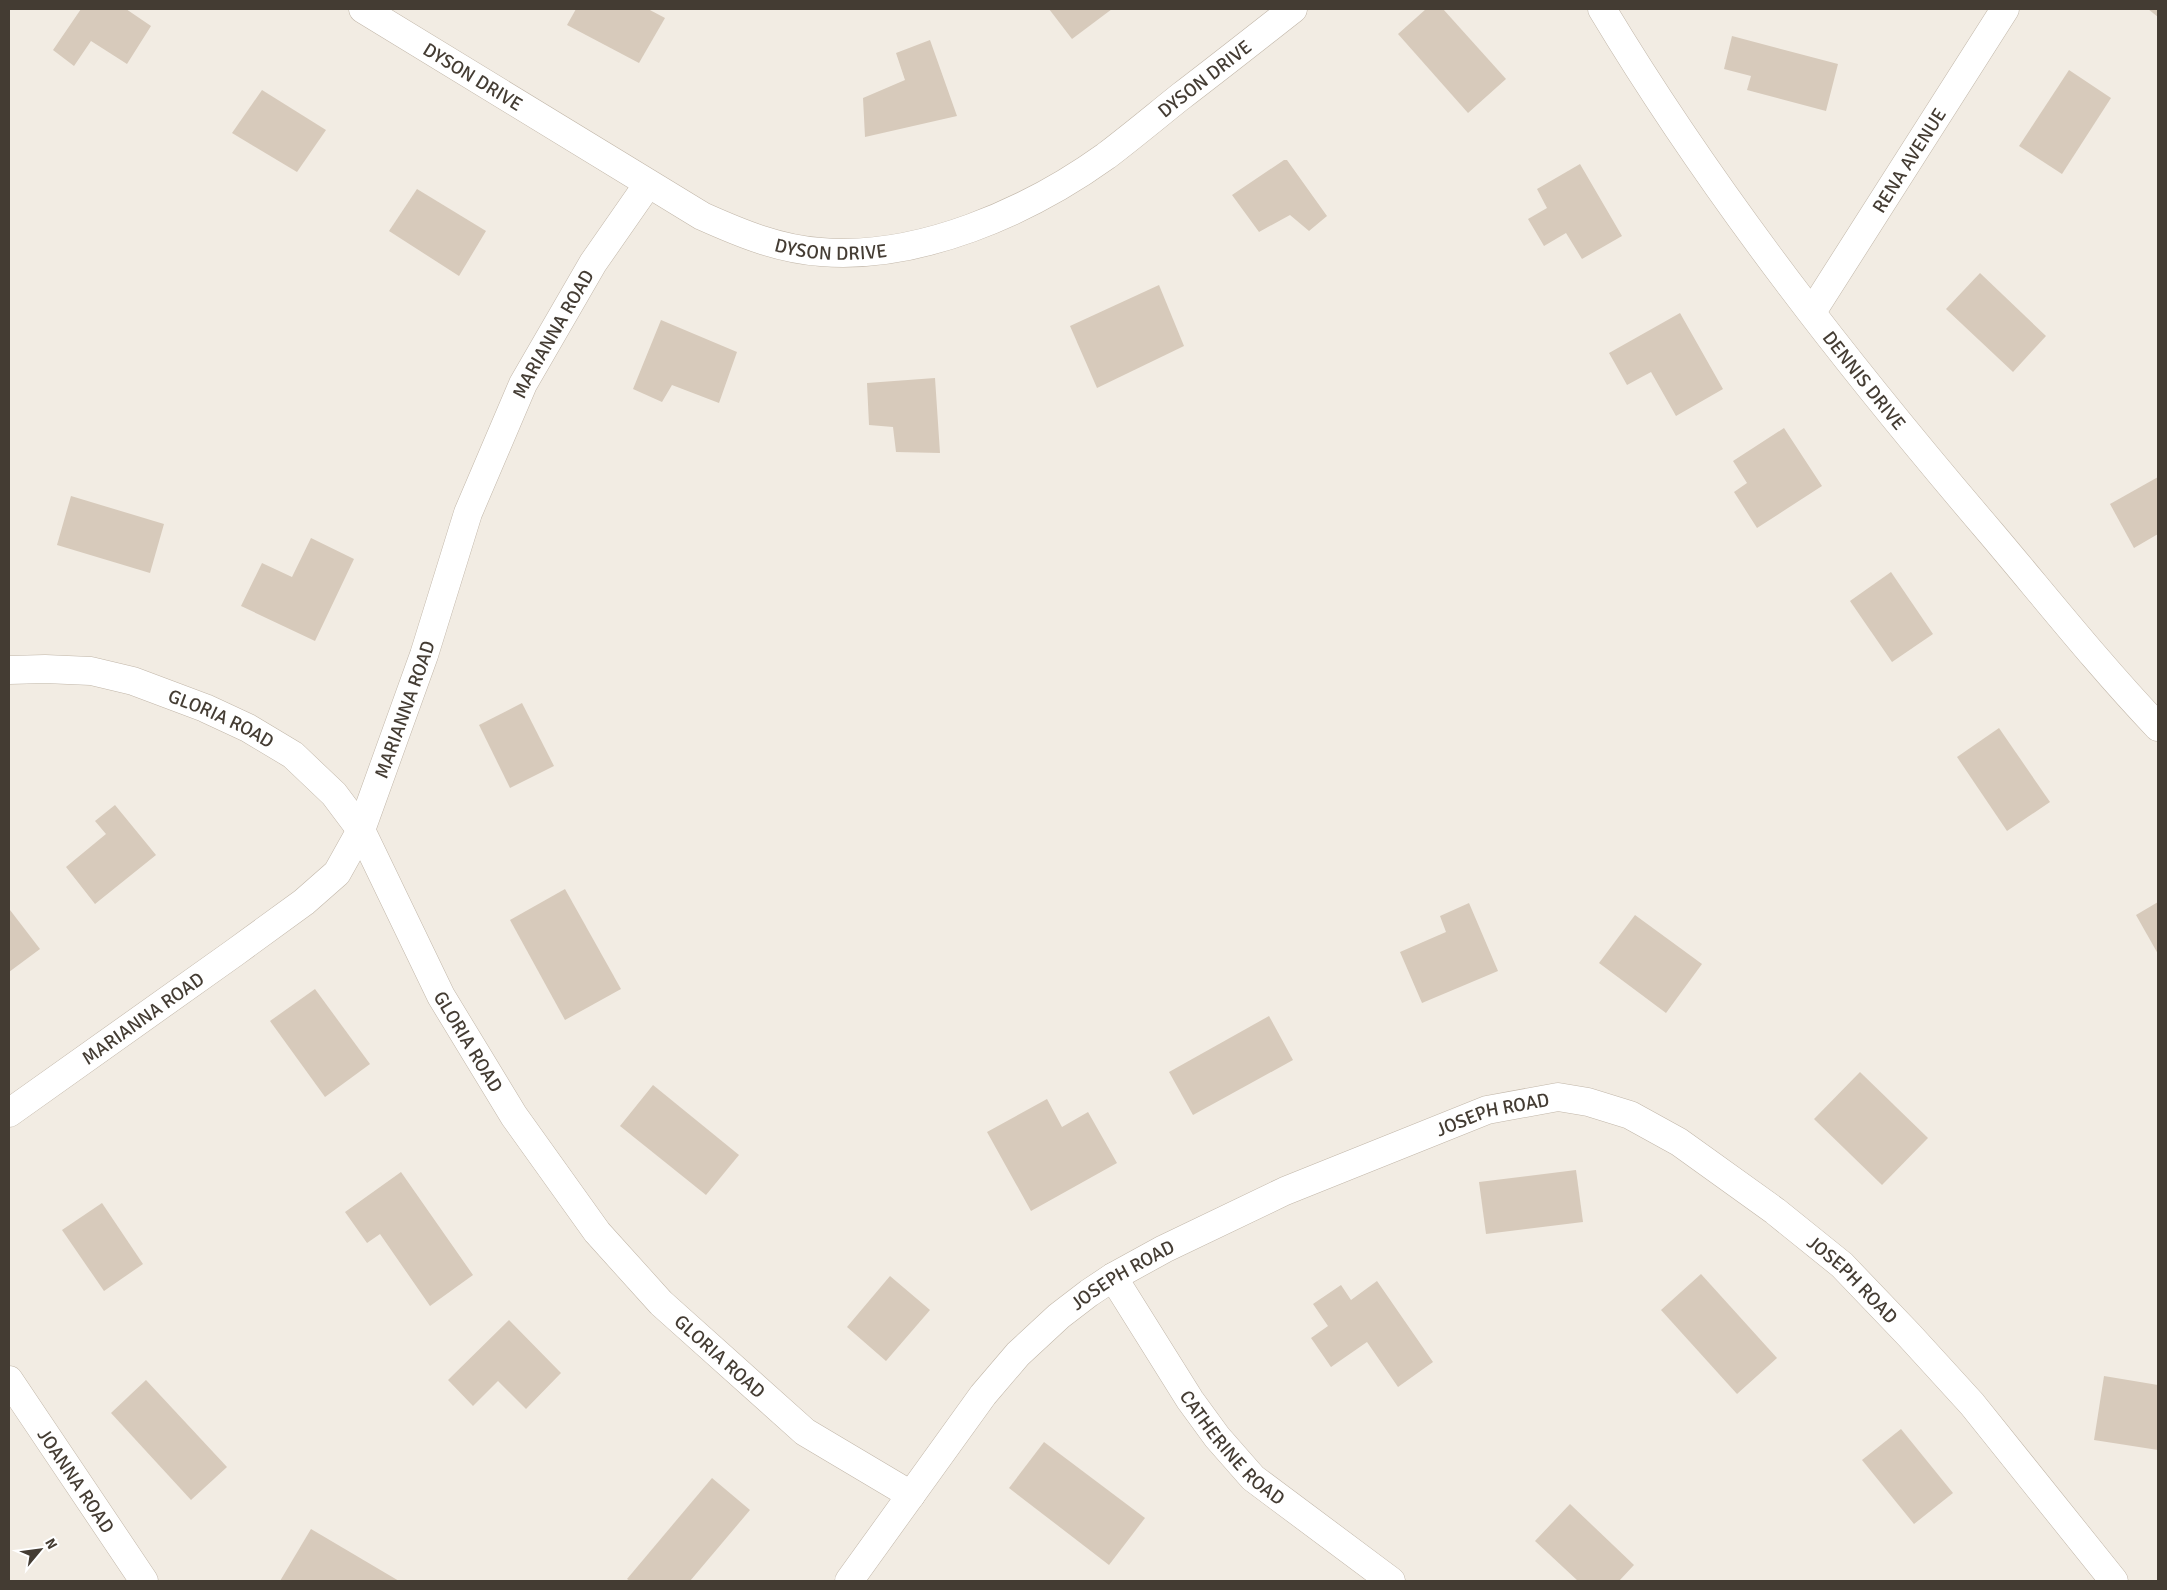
<svg xmlns="http://www.w3.org/2000/svg" width="2167" height="1590" font-family="Signika,sans-serif">
	<rect width="100%" height="100%" fill="#f2ece3"/>
	<g fill="#d7cabb">
		<polygon points="81,9 126,9 151,26 127,64 91,41 74,66 53,50"/>
		<polygon points="576,9 648,9 665,18 639,63 567,25"/>
		<polygon points="1049,9 1112,9 1072,39"/>
		<polygon points="1426,9 1443,9 1506,79 1468,113 1398,34"/>
		<polygon points="2148,9 2158,9 2158,17"/>
		<polygon points="1732,36 1838,64 1826,111 1747,90 1751,76 1724,69"/>
		<polygon points="930,40 957,116 865,137 863,98 905,80 896,53"/>
		<polygon points="2069,70 2111,98 2062,174 2019,146"/>
		<polygon points="262,90 326,130 297,172 232,133"/>
		<polygon points="1284,160 1287,160 1327,216 1309,231 1290,215 1259,232 1232,195"/>
		<polygon points="1580,164 1622,236 1582,259 1566,233 1544,246 1528,219 1547,208 1537,189"/>
		<polygon points="417,189 486,231 459,276 389,231"/>
		<polygon points="1980,273 2046,336 2013,372 1946,309"/>
		<polygon points="1159,285 1184,346 1097,388 1070,326"/>
		<polygon points="1680,313 1723,389 1676,416 1651,372 1627,385 1609,353"/>
		<polygon points="661,320 737,352 719,403 672,385 662,402 633,389"/>
		<polygon points="935,378 940,453 896,452 893,427 869,425 867,383"/>
		<polygon points="1784,428 1822,486 1757,528 1734,492 1747,483 1733,461"/>
		<polygon points="2158,477 2158,534 2134,548 2110,504"/>
		<polygon points="71,496 164,524 150,573 57,545"/>
		<polygon points="311,538 354,559 315,641 241,606 262,563 292,577"/>
		<polygon points="1891,572 1933,634 1892,662 1850,601"/>
		<polygon points="522,703 554,766 510,788 479,725"/>
		<polygon points="1999,728 2050,802 2007,831 1957,757"/>
		<polygon points="115,805 156,855 95,904 66,867 106,834 95,821"/>
		<polygon points="565,889 621,989 565,1020 510,920"/>
		<polygon points="2158,902 2158,954 2136,915"/>
		<polygon points="1469,903 1498,971 1422,1003 1400,952 1446,932 1440,916"/>
		<polygon points="10,910 40,949 9,972 9,911"/>
		<polygon points="1635,915 1702,964 1666,1013 1599,963"/>
		<polygon points="315,989 370,1064 325,1097 270,1021"/>
		<polygon points="1269,1016 1293,1060 1193,1115 1169,1072"/>
		<polygon points="1860,1072 1928,1138 1882,1185 1814,1119"/>
		<polygon points="653,1085 739,1155 706,1195 620,1126"/>
		<polygon points="1047,1099 1062,1127 1088,1112 1117,1163 1031,1211 987,1132"/>
		<polygon points="1576,1170 1583,1222 1486,1234 1479,1182"/>
		<polygon points="401,1172 473,1275 430,1306 380,1234 367,1243 345,1212"/>
		<polygon points="102,1203 143,1264 104,1291 62,1230"/>
		<polygon points="1701,1274 1777,1358 1737,1394 1661,1310"/>
		<polygon points="890,1276 930,1310 886,1361 847,1327"/>
		<polygon points="1377,1281 1433,1362 1398,1387 1367,1342 1331,1367 1311,1338 1328,1326 1313,1304 1341,1285 1351,1300"/>
		<polygon points="509,1320 561,1373 526,1409 498,1381 473,1406 448,1380"/>
		<polygon points="2104,1376 2158,1385 2158,1450 2094,1440"/>
		<polygon points="146,1380 227,1467 191,1500 111,1413"/>
		<polygon points="1901,1429 1953,1493 1914,1524 1862,1460"/>
		<polygon points="1044,1442 1145,1518 1109,1565 1009,1488"/>
		<polygon points="712,1478 750,1510 690,1581 630,1581 627,1579"/>
		<polygon points="1570,1504 1634,1565 1619,1581 1578,1581 1535,1541"/>
		<polygon points="311,1529 399,1581 280,1581"/>
	</g>
	<g fill="none" stroke-linecap="round" stroke-linejoin="round">
		<defs>
			<g id="street">
				<path id="s1" d="M363,9l339,207c38,17 76,33 119,36 98,8 207,-40 285,-96 25,-19 49,-39 74,-59 38,-29 76,-59 113,-88"/>
				<path id="s2" d="M1602,9c112,186 248,359 389,524 55,65 108,132 167,194"/>
				<path id="s3" d="M1812,312l193,-303"/>
				<path id="s4" d="M9,670l36,-1 46,2 42,10 72,27 43,20 45,27 41,39 27,36 80,166 73,120 83,116 64,71 144,129 106,63"/>
				<path id="s5" d="M9,1113l225,-160 70,-51 33,-29 24,-43 63,-175 44,-142 55,-129 70,-121 55,-79"/>
				<path id="s6" d="M1113,1277l77,123 27,37 36,41 138,103"/>
				<path id="s7" d="M9,1380l135,201"/>
				<path id="s8" d="M849,1581l134,-186 35,-41 41,-38 30,-23 24,-16 51,-28 121,-58 202,-81 71,-13 30,5 42,13 49,27 96,69 67,54 67,70 63,69 142,177"/>
			</g>
		</defs>
		<use href="#street" stroke="#c1b6a8" stroke-width="29"/>
		<use href="#street" stroke="#fff" stroke-width="28"/>
	</g>
	<g text-anchor="middle" stroke-width="4.5" stroke-linejoin="round" paint-order="stroke">
		<g font-size="19" fill="#443c33" stroke="#fff">
			<text dy="7" stroke="none"><textPath href="#s1" startOffset="129">DYSON DRIVE</textPath></text>
			<text dy="7" stroke="none"><textPath href="#s1" startOffset="954">DYSON DRIVE</textPath></text>
			<text dy="7" stroke="none"><textPath href="#s3" startOffset="180">RENA AVENUE</textPath></text>
			<text dy="7" stroke="none"><textPath href="#s1" startOffset="532">DYSON DRIVE</textPath></text>
			<text dy="7" stroke="none"><textPath href="#s5" startOffset="989">MARIANNA ROAD</textPath></text>
			<text dy="7" stroke="none"><textPath href="#s2" startOffset="455">DENNIS DRIVE</textPath></text>
			<text dy="7" stroke="none"><textPath href="#s5" startOffset="584">MARIANNA ROAD</textPath></text>
			<text dy="7" stroke="none"><textPath href="#s4" startOffset="221">GLORIA ROAD</textPath></text>
			<text dy="7" stroke="none"><textPath href="#s5" startOffset="164">MARIANNA ROAD</textPath></text>
			<text dy="7" stroke="none"><textPath href="#s4" startOffset="641">GLORIA ROAD</textPath></text>
			<text dy="7" stroke="none"><textPath href="#s8" startOffset="820">JOSEPH ROAD</textPath></text>
			<text dy="7" stroke="none"><textPath href="#s8" startOffset="415">JOSEPH ROAD</textPath></text>
			<text dy="7" stroke="none"><textPath href="#s8" startOffset="1240">JOSEPH ROAD</textPath></text>
			<text dy="7" stroke="none"><textPath href="#s4" startOffset="1046">GLORIA ROAD</textPath></text>
			<text dy="7" stroke="none"><textPath href="#s6" startOffset="209">CATHERINE ROAD</textPath></text>
			<text dy="7" stroke="none"><textPath href="#s7" startOffset="121">JOANNA ROAD</textPath></text>
		</g>
	</g>
	<rect width="2167" height="1590" fill="none" stroke="#443c33" stroke-width="20"/>
	<g transform="translate(40 1550) rotate(61)" stroke="#ffffff" stroke-width="4" paint-order="stroke">
	<path d="M0-4L9 19L0 12L-9 19Z" fill="#443c33"/>
	<text y="-8" font-size="14" font-weight="bold" text-anchor="middle" fill="#443c33">N</text>
	</g>
</svg>
